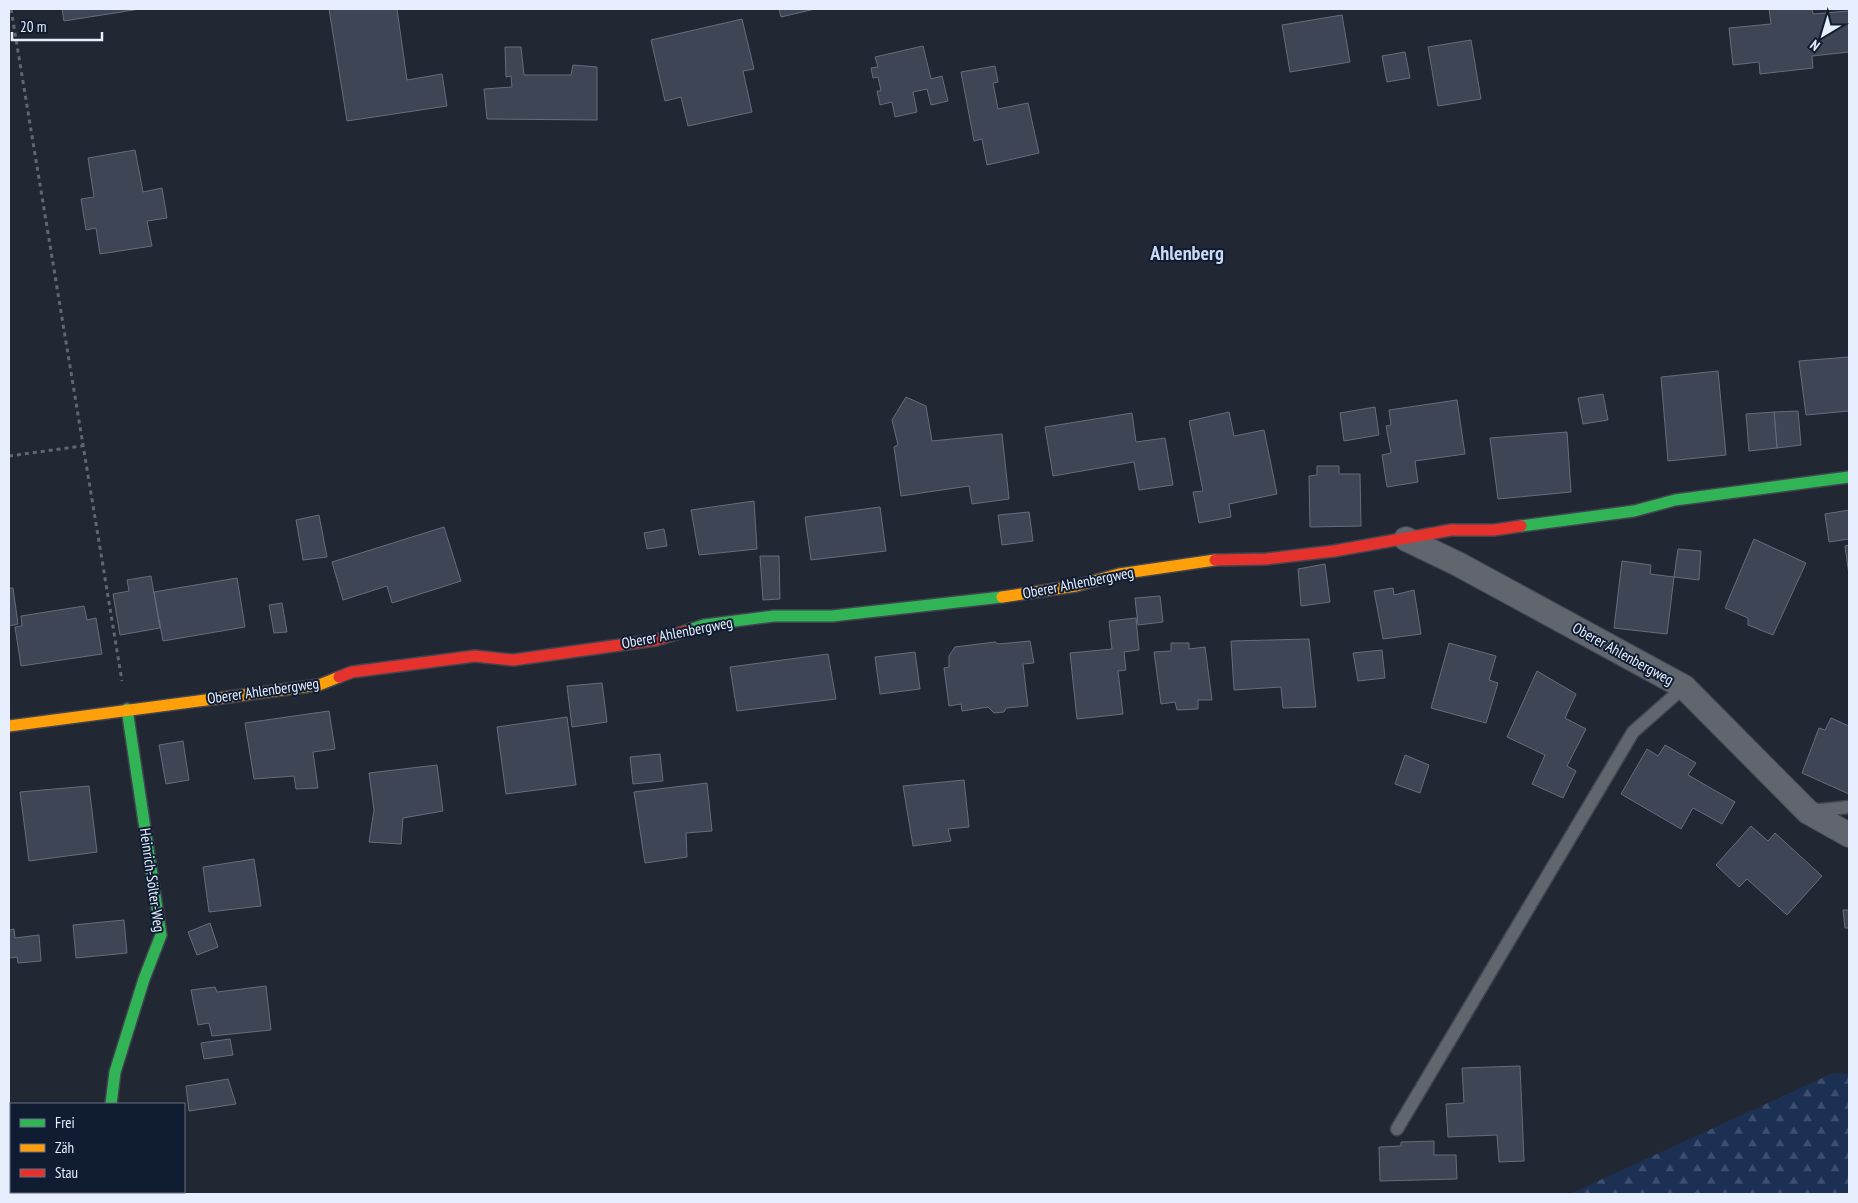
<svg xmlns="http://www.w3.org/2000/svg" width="1858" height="1203" font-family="'PT Sans Narrow',sans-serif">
	<defs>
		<pattern id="forest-firs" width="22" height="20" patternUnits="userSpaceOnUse" patternTransform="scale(1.25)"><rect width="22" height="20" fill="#1c3054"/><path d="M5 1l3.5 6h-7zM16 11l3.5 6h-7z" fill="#3d4e6e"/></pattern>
	</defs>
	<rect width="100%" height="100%" fill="#212833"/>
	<polygon fill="url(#forest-firs)" points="1833,1073 1849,1074 1849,1194 1570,1194"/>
	<g fill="#3e4655" stroke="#676d78">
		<polygon points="62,9 140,9 64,21"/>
		<polygon points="329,9 397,9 407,80 442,74 447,106 347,121"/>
		<polygon points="779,9 815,9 781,17"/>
		<polygon points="1769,9 1812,9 1813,14 1849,11 1849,52 1812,56 1813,68 1760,74 1759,62 1733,65 1729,28 1771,24"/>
		<polygon points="1342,15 1350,62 1290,72 1282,25"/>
		<polygon points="742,19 754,69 743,71 752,112 688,126 681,97 665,101 651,40"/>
		<polygon points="1471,40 1481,99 1438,106 1428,47"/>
		<polygon points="923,46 931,79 942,76 948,101 931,105 927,89 913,92 917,112 895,117 892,102 880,105 877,91 881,91 878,77 873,78 871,68 878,67 875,57"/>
		<polygon points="505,47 521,47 524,75 571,75 573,65 597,67 597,120 487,119 484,89 512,87 511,76 506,77"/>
		<polygon points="1405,52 1410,78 1387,82 1382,56"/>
		<polygon points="995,66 998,82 993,83 998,109 1028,103 1039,153 987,165 982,139 974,141 961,72"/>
		<polygon points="135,150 143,192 162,188 167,218 147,221 152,246 100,254 96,228 86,230 81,199 94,197 88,158"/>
		<polygon points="1849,357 1849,411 1806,415 1799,361"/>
		<polygon points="1718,371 1726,455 1668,461 1661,377"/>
		<polygon points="1603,394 1608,420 1583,424 1578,398"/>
		<polygon points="906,397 926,406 932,441 1002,434 1009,499 972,504 969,486 901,496 894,447 898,445 892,420"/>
		<polygon points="1457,400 1465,454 1415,461 1418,482 1387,487 1382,455 1391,453 1386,426 1391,425 1389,410"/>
		<polygon points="1375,407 1379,435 1344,441 1340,413"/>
		<polygon points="1798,411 1801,445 1777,448 1774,412"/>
		<polygon points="1229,412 1234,436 1264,430 1277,494 1229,504 1231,517 1199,523 1193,492 1203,491 1189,421"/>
		<polygon points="1774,412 1777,448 1749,451 1746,414"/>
		<polygon points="1132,413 1136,442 1165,438 1173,485 1139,490 1134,462 1053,476 1045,427"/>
		<polygon points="1567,432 1571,492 1498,499 1490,438"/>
		<polygon points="1317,466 1339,466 1339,474 1360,474 1361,526 1310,527 1309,476 1317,475"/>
		<polygon points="754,501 757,549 699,555 691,510"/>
		<polygon points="880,507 886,551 811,560 805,517"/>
		<polygon points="1849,510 1849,539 1829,542 1825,514"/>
		<polygon points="1029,512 1033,541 1002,545 998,515"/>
		<polygon points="319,515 327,557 303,560 296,520"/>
		<polygon points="444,527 461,581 392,603 387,586 343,600 332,562"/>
		<polygon points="664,529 667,546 647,549 644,533"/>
		<polygon points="1754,539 1806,563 1773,635 1748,625 1748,618 1725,608"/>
		<polygon points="1849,545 1849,575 1845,546"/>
		<polygon points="1678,549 1701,551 1699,580 1674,577"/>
		<polygon points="760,556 779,556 780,599 763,600"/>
		<polygon points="1622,561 1651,565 1650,574 1674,577 1667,634 1614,628"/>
		<polygon points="1325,564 1330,602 1301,606 1298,569"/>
		<polygon points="151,576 160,628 120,635 113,594 129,591 127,580"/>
		<polygon points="237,578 245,627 163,641 154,592"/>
		<polygon points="9,588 13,588 18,624 9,626"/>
		<polygon points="1393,588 1394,595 1414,590 1421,634 1383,639 1374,591"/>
		<polygon points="1160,596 1163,622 1138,625 1135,598"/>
		<polygon points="282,603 287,632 274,633 269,605"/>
		<polygon points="84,606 87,620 96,618 102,654 21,666 15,627 22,626 21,616"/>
		<polygon points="1136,618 1139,650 1124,652 1126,670 1118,671 1123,714 1077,719 1070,653 1112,649 1109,621"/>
		<polygon points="1309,639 1316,707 1283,708 1281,687 1234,690 1231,641"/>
		<polygon points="1030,641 1034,663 1023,664 1028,706 1006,708 1004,712 994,713 988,707 962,711 961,704 949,706 944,668 949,667 949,656 955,647 995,642 998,644"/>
		<polygon points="1171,643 1189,643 1189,649 1205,647 1212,700 1198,700 1198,709 1177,710 1175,702 1161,704 1154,652 1171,651"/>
		<polygon points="1449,643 1496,656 1489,680 1498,683 1486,723 1431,708"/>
		<polygon points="1382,650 1385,678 1358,681 1353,653"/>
		<polygon points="915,652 920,689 880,694 875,657"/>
		<polygon points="828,654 836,699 737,711 730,667"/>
		<polygon points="1537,671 1576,694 1565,718 1586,729 1567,766 1576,771 1563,798 1532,784 1545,755 1507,737"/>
		<polygon points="602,683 607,722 572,727 567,686"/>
		<polygon points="329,711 335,749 313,752 318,788 296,789 294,776 254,779 245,723"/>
		<polygon points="567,717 576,785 506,794 497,727"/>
		<polygon points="1831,718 1849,726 1849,794 1802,773 1819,728 1825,730"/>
		<polygon points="183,741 189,780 166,784 159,745"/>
		<polygon points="1665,745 1696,763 1688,775 1735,802 1722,824 1693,808 1681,829 1621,794 1647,749 1658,756"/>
		<polygon points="660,754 663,781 633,784 630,757"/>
		<polygon points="1405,755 1429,765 1420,793 1395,784"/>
		<polygon points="437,765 443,811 403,818 401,844 369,842 374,810 369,773"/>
		<polygon points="964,780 969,827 948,829 951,841 913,846 903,786"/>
		<polygon points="707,783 712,831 686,833 687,857 645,863 634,792"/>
		<polygon points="89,786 97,852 29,861 20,792"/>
		<polygon points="1751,826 1768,841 1775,833 1822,876 1787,915 1747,879 1739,887 1716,865"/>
		<polygon points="254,859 261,906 209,912 203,867"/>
		<polygon points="1843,910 1849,910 1849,928 1845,928"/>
		<polygon points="124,920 127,953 76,958 73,925"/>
		<polygon points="210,923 218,947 197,955 188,932"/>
		<polygon points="14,929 15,938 39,935 41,961 18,963 17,957 9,958 9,930"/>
		<polygon points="266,986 271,1030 212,1036 209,1023 198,1025 191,990 215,987 217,992"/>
		<polygon points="230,1039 233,1055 204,1059 201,1043"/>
		<polygon points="1520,1066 1524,1161 1499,1162 1497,1135 1448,1137 1446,1104 1464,1103 1462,1068"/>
		<polygon points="228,1079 236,1104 189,1111 186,1086"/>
		<polygon points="1434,1141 1434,1155 1456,1155 1457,1179 1380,1181 1379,1147 1401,1146 1401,1142"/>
	</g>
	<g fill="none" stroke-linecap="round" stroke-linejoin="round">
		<defs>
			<g id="lane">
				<polyline points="1811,811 1849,807"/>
				<polyline points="1397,1129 1633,732 1684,687"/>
			</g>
			<g id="street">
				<polyline points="1406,539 1458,564 1684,687 1808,812 1849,835"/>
				<polyline points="100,1194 101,1192"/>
			</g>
			<g id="fast">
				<polyline points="1521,526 1634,511 1675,500 1849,477"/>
				<polyline points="686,631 704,625 774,616 832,616 1002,597"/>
				<polyline points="111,1104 115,1072 144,979 161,935 127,709"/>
			</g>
			<g id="slow">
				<polyline points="1002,597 1076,586 1119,574 1215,560"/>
				<polyline points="9,726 319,685 339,677"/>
			</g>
			<g id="jam">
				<polyline points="1215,560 1266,559 1334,551 1451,530 1494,530 1521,526"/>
				<polyline points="339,677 352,672 475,656 513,660 656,640 686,631"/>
			</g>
		</defs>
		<use href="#lane" stroke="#414550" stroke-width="15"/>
		<use href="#street" stroke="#414550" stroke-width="26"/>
		<use href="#fast" stroke="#414550" stroke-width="14"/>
		<use href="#slow" stroke="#414550" stroke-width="14"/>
		<use href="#jam" stroke="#414550" stroke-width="14"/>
		<g stroke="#62666f" stroke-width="3" stroke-dasharray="4 4" stroke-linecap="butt">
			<polyline points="11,9 122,681"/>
			<polyline points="9,456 82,446"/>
		</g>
		<use href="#lane" stroke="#60656e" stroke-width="12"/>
		<use href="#street" stroke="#60656e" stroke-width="24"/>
		<use href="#fast" stroke="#30b455" stroke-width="11"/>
		<use href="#slow" stroke="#ff9f0a" stroke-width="11"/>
		<use href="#jam" stroke="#e5322d" stroke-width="11"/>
	</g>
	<g text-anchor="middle" stroke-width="4" stroke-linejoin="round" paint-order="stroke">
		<g font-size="15" fill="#e7effe" stroke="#101c31">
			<text transform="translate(1078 583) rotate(-11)" y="5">Oberer Ahlenbergweg</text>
			<text transform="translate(677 633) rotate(-11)" y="5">Oberer Ahlenbergweg</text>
			<text transform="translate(1623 654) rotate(29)" y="5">Oberer Ahlenbergweg</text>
			<text transform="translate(263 691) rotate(-8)" y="5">Oberer Ahlenbergweg</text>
			<text transform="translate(152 880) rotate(82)" y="5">Heinrich-Sölter-Weg</text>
		</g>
		<g font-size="20" font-weight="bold" fill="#cadaf4" stroke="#101c31">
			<text x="1187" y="260">Ahlenberg</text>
		</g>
	</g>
	<rect width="1858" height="1203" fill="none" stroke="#e7effe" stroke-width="20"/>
	<rect x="10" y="1103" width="175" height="90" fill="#101c31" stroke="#667083"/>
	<rect x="20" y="1119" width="25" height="8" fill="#30b455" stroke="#667083"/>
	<text x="55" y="1128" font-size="15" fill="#e7effe">Frei</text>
	<rect x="20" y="1144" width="25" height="8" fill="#ff9f0a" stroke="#667083"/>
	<text x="55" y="1153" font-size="15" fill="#e7effe">Zäh</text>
	<rect x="20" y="1169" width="25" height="8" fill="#e5322d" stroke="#667083"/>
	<text x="55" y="1178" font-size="15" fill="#e7effe">Stau</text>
	<g transform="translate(1823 35) rotate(218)" stroke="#101c31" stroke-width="4" paint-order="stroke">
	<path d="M0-4L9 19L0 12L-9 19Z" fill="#e7effe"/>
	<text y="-8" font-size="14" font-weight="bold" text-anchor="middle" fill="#e7effe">N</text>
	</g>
	<path d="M12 32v8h90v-8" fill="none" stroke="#e7effe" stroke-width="2.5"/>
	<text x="20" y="32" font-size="15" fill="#e7effe" stroke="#101c31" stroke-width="4" paint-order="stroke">20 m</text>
</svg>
